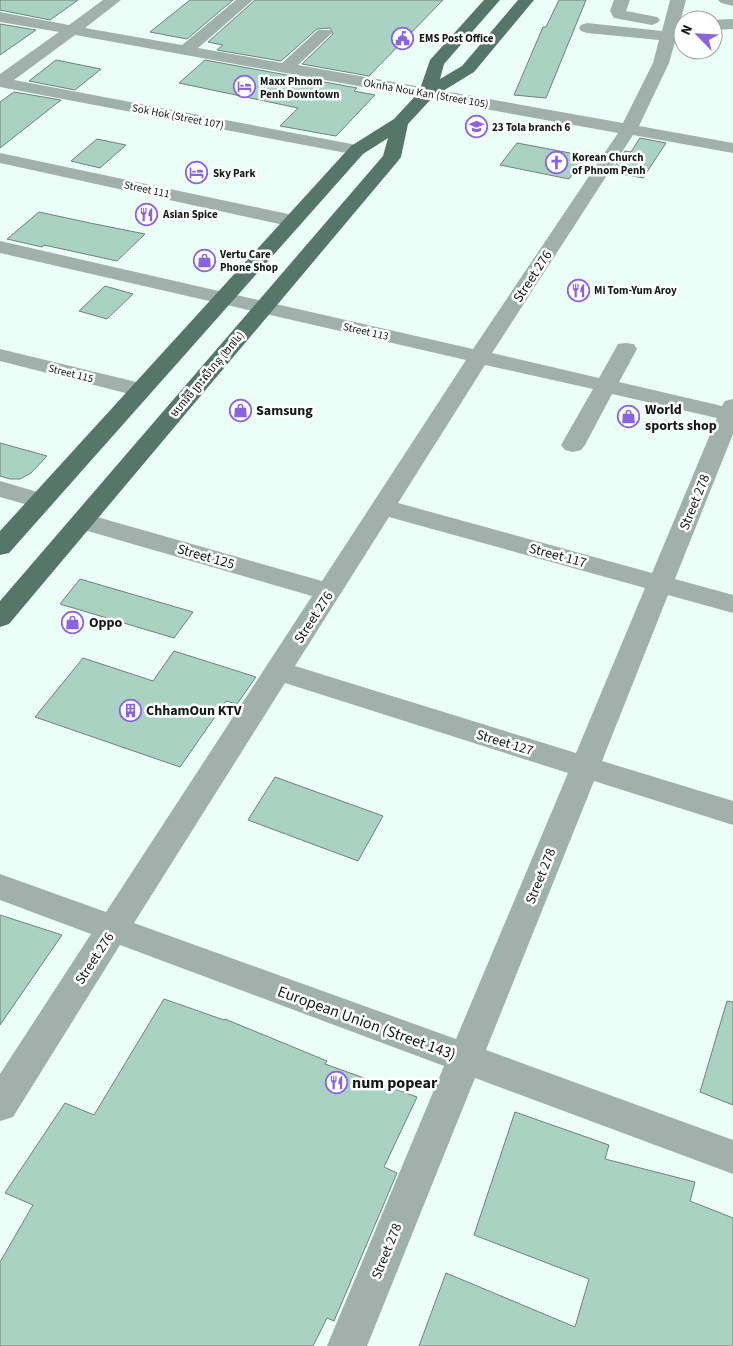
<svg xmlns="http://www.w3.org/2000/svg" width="733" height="1346" font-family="'Source Sans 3','Noto Sans Khmer',sans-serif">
	<rect width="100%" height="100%" fill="#ebfef7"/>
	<g fill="#a9d2c3" stroke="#71827b">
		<polygon points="0,0 78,0 50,20 0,10"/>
		<polygon points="190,0 233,0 187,39 150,32"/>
		<polygon points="255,0 443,0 369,76 302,64 333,34 330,28 317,29 281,61 217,50 223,45 208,42"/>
		<polygon points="559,0 586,0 546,98 514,95 543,27 546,27"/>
		<polygon points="0,24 36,30 0,55"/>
		<polygon points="56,60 101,69 75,90 29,81"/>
		<polygon points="205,60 357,88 354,91 375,95 336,136 280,126 298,108 179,83"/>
		<polygon points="14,92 61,100 0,148 0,102"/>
		<polygon points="640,138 666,143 643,178 611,172 625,151 631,152"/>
		<polygon points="97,139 126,145 100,168 71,161"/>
		<polygon points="517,143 586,156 569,179 500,165"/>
		<polygon points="39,212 90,223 145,234 117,261 44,245 42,247 7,239"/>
		<polygon points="105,286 133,294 107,319 79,311"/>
		<polygon points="0,443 47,456 31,473 20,479 10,479 0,476"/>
		<polygon points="80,579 193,612 174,638 60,604"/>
		<polygon points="174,651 256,677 237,704 226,701 180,767 35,717 83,658 153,681"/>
		<polygon points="275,777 383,816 358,861 248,820"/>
		<polygon points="0,915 62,935 0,1025"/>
		<polygon points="164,999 224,1020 225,1019 327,1061 325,1064 417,1097 384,1167 397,1173 334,1321 327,1318 313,1346 0,1346 0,1262 33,1205 5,1193 65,1103 94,1115"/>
		<polygon points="727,1001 733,1002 733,1105 700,1092"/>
		<polygon points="515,1112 609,1145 605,1159 695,1182 690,1201 733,1218 733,1346 419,1346 446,1273 575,1327 589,1279 474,1235"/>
	</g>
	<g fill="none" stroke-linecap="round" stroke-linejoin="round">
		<g fill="#a0b1ab" fill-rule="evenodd">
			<path d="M103,0h18l-36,28 97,17 54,-45h17l-55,48 84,15 36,-33h12l2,3 -34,32 325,58 30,-60 6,-23 -72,-7 -6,-2 -2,-3 2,-3 6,-2 75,8 8,-31h16l-9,33h6v10l-8,-1 -6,21 -30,63 94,17v10l-100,-18 -141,218 107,25 19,-34 8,-1 8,1 3,5 -18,33 103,24 3,-5 8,-2v35l-58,145 58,16v18l-65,-18 -66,166 131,40v24l-139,-44 -108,269 247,90v34l-258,-96 -108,268h-40l117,-280 -324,-121 -107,172 -13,4v-47l91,-140 -91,-34v-26l106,38 206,-316 -238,-69 -3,-6 3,-6 9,-2 239,68 144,-221 -466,-107v-12l473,108 145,-216 -543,-98 -61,45 343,65 6,1 3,4 -3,4 -6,1 -357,-68v-13l59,-42 -59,-10v-10l69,13zM485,365l108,24 -32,56 4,5 8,2 8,-2 4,-5 27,-51 105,24 -65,155 -254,-70zM389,517l256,71 -69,165 -281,-87zM285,683l283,90 -112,266 -322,-116z"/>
			<polygon points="614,0 630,0 626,11 657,17 660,20 657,23 652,25 614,18 610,11"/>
			<polygon points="718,0 733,0 733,6 721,3"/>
			<polygon points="733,19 733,29 713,30 713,20"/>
			<polygon points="0,153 293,215 300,217 303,221 300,225 293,227 0,163"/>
			<polygon points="0,349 149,385 152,390 149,395 141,397 0,361"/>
			<polygon points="0,481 51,496 54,501 51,506 42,509 0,497"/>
		</g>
		<polygon fill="#56766a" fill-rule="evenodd" points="484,0 500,0 444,64 440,79 462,66 518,0 534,0 474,72 433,97 408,124 401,157 398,161 9,624 0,627 0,601 383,156 388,138 363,154 9,553 0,555 0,531 351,146 394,119 419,92 430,60"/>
	</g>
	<defs>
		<symbol id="civic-ring" viewBox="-11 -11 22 22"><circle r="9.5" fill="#fff" stroke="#8a63de" stroke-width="1.5"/><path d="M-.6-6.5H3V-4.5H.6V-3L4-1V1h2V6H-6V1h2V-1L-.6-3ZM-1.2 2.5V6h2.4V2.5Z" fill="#8a63de"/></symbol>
		<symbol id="hotel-ring" viewBox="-11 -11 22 22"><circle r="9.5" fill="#fff" stroke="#8a63de" stroke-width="1.5"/><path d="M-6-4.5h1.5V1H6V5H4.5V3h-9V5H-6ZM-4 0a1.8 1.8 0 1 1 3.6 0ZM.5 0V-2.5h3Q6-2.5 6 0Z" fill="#8a63de"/></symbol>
		<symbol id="school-ring" viewBox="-11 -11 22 22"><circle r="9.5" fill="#fff" stroke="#8a63de" stroke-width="1.5"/><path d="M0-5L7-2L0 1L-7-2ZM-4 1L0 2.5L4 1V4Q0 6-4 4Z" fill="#8a63de"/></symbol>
		<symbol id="church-ring" viewBox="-11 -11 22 22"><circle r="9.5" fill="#fff" stroke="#8a63de" stroke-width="1.5"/><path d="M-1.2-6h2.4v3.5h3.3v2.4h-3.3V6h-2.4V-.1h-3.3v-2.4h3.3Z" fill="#8a63de"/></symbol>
		<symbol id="restaurant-ring" viewBox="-11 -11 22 22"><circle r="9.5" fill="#fff" stroke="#8a63de" stroke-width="1.5"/><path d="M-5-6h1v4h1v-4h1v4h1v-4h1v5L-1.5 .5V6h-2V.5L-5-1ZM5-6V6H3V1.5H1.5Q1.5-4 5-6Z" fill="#8a63de"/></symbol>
		<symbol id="shop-ring" viewBox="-11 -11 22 22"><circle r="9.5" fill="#fff" stroke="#8a63de" stroke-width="1.5"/><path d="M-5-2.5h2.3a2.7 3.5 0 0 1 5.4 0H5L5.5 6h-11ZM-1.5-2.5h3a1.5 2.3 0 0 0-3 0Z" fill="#8a63de"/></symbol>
		<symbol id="building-ring" viewBox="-11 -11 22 22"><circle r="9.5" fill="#fff" stroke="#8a63de" stroke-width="1.5"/><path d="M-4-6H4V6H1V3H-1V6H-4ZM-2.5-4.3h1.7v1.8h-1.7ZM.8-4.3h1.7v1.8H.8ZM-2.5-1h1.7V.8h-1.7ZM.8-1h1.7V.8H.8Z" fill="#8a63de"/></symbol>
	</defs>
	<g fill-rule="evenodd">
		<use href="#civic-ring" x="390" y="26" width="25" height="25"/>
		<use href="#hotel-ring" x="232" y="74" width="25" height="25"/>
		<use href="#school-ring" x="464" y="114" width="25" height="25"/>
		<use href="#church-ring" x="544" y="150" width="25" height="25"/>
		<use href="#hotel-ring" x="184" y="160" width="25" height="25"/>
		<use href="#restaurant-ring" x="134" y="202" width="25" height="25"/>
		<use href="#shop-ring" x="192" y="248" width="25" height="25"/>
		<use href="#restaurant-ring" x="566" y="278" width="25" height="25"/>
		<use href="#shop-ring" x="228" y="398" width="25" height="25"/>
		<use href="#shop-ring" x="616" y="404" width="25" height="25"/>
		<use href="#shop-ring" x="60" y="610" width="25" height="25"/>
		<use href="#building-ring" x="118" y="698" width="25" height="25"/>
		<use href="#restaurant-ring" x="324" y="1070" width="25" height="25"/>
	</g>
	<g text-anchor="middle" stroke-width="5" stroke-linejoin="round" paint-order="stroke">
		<g font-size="11" font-weight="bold" fill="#121916" stroke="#fff" text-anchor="start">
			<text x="419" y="42">EMS Post Office</text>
			<text x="260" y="85">Maxx Phnom<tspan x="260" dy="13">Penh Downtown</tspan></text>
			<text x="492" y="131">23 Tola branch 6</text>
			<text x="572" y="161">Korean Church<tspan x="572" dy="13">of Phnom Penh</tspan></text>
			<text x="213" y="177">Sky Park</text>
			<text x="163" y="218">Asian Spice</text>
			<text x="220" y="258">Vertu Care<tspan x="220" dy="13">Phone Shop</tspan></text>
			<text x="594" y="294">Mi Tom-Yum Aroy</text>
		</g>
		<g font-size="11" fill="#121916" stroke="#fff">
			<text transform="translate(426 93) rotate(10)" y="4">Oknha Nou Kan (Street 105)</text>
			<text transform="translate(178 116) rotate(11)" y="4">Sok Hok (Street 107)</text>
			<text transform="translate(147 189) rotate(12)" y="4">Street 111</text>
			<text transform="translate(366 331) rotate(13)" y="4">Street 113</text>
			<text transform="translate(71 373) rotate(14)" y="4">Street 115</text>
			<text transform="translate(207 374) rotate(-50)" y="4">មហាវិថី ព្រះសីហនុ (២៧៤)</text>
		</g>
		<g font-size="14" fill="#121916" stroke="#fff">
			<text transform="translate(532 276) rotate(-57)" y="5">Street 276</text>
			<text transform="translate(694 502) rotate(-68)" y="5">Street 278</text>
			<text transform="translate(558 555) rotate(15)" y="5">Street 117</text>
			<text transform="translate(206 556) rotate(16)" y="5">Street 125</text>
			<text transform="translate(313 617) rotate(-57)" y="5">Street 276</text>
			<text transform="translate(505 742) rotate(17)" y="5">Street 127</text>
			<text transform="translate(540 876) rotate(-68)" y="5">Street 278</text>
			<text transform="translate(94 958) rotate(-57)" y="5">Street 276</text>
			<text transform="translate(386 1251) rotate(-68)" y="5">Street 278</text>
		</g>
		<g font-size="14" font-weight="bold" fill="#121916" stroke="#fff" text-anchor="start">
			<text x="645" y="414">World<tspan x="645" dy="16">sports shop</tspan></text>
			<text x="256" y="415">Samsung</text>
			<text x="89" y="627">Oppo</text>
			<text x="146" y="715">ChhamOun KTV</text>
		</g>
		<g font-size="16" fill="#121916" stroke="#fff">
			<text transform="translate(367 1022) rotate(20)" y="6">European Union (Street 143)</text>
		</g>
		<g font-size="16" font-weight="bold" fill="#121916" stroke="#fff" text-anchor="start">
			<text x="352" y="1088">num popear</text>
		</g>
	</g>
	<g transform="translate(698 35) rotate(294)"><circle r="24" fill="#ffffff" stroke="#a0a3a2"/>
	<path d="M0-4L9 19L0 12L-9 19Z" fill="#8a63de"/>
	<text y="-8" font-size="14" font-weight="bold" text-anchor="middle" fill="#121916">N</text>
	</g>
</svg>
